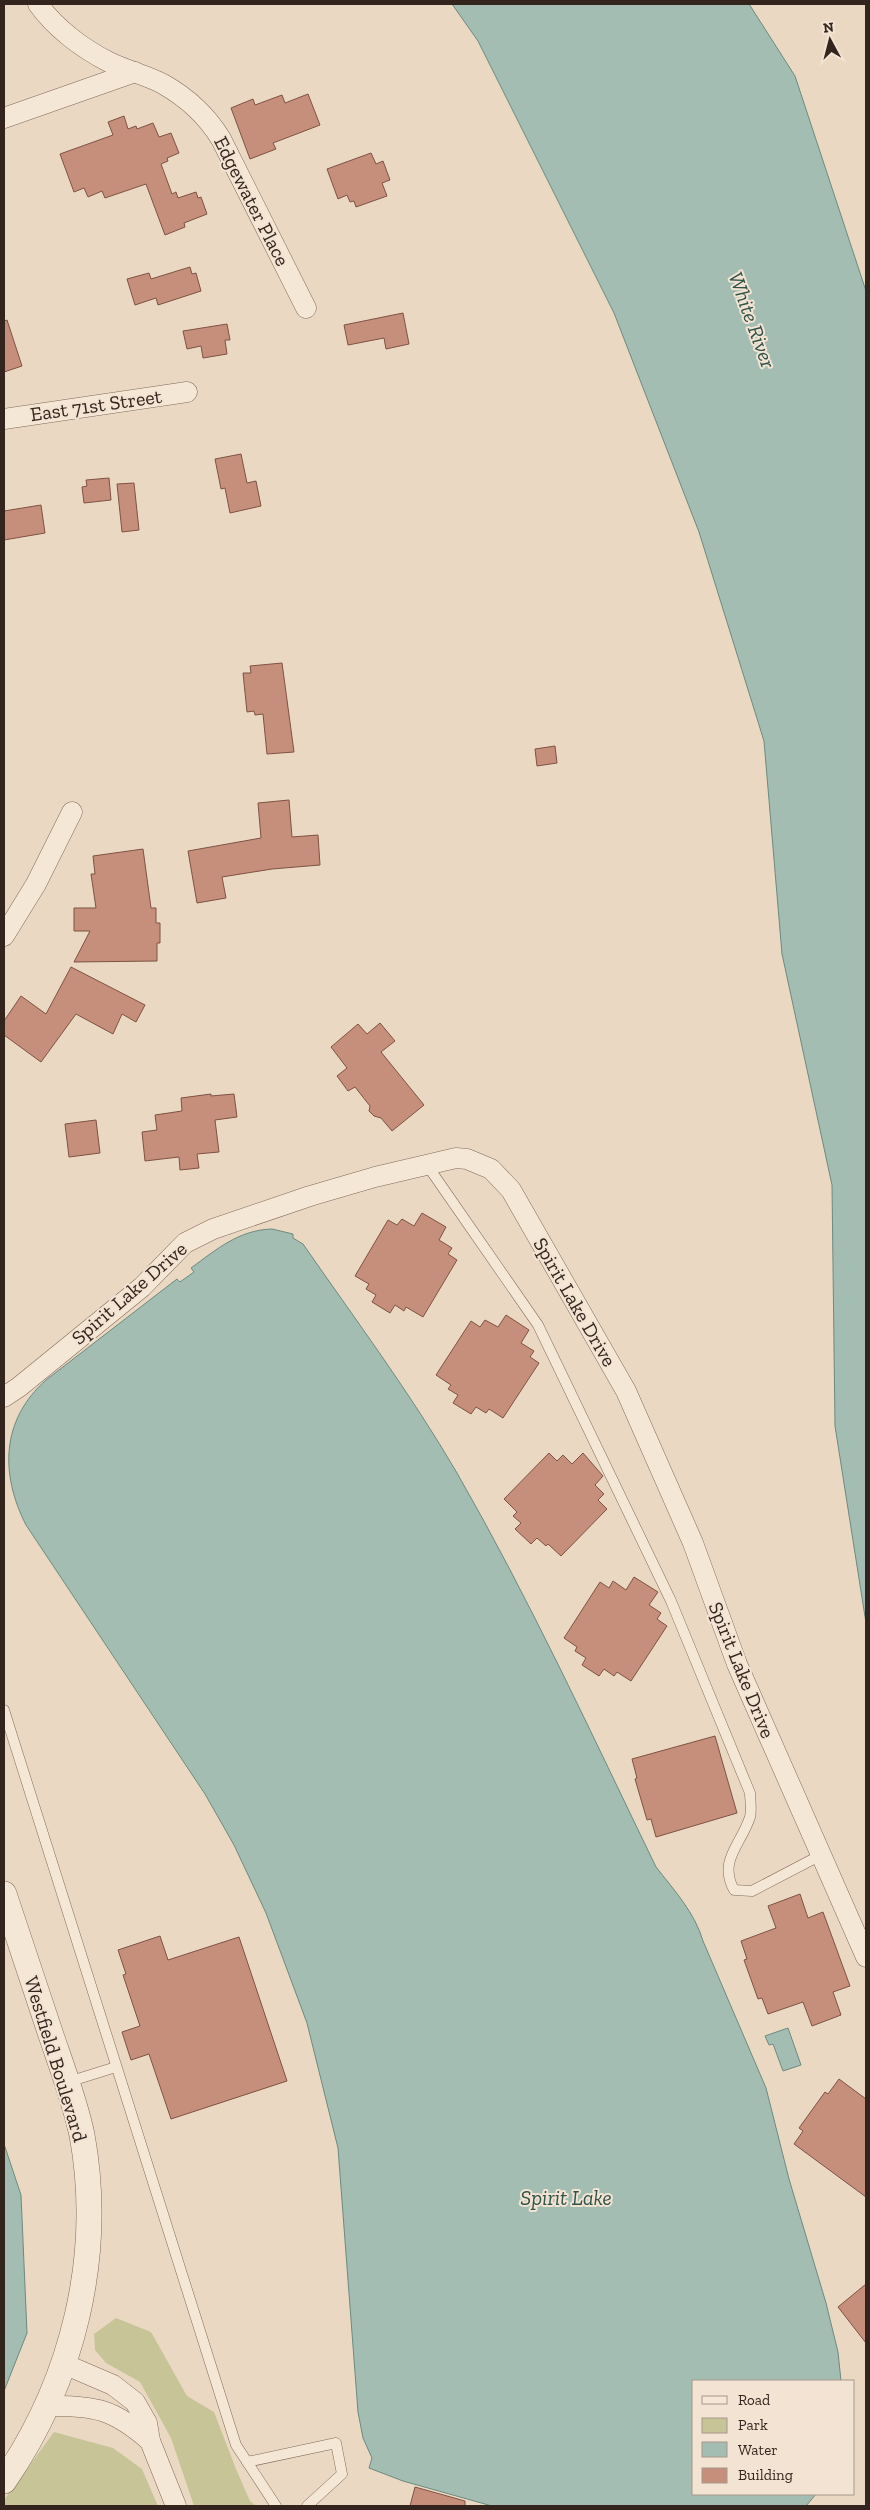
<svg xmlns="http://www.w3.org/2000/svg" width="870" height="2510" font-family="'Zilla Slab',serif">
	<rect width="100%" height="100%" fill="#ead8c3"/>
	<g fill="#c7c598">
		<polygon points="116,2318 151,2332 187,2396 214,2412 236,2469 250,2501 256,2506 194,2506 171,2438 140,2382 106,2363 95,2350 94,2334"/>
		<polygon points="54,2432 113,2448 142,2469 158,2506 4,2506 4,2500"/>
	</g>
	<g fill="#a4bdb2" stroke="#6c8a7e">
		<polygon points="452,4 749,4 795,76 866,291 866,1623 835,1426 832,1185 782,954 764,741 699,532 614,313 478,41"/>
		<path d="M272,1229l21,5v4l10,6c52,75 108,150 154,229 73,127 135,262 199,394 18,23 39,46 47,74l63,147 23,91 37,124 12,49 3,29h-147v113h122l-10,12h-314l-89,-25 -34,-13 3,-10 -9,-20 -5,-26 -20,-264 -31,-125 -41,-110 -32,-68 -29,-51 -179,-269c-26,-51 -25,-105 20,-145l131,-101 3,3 14,-10 -3,-4c26,-19 48,-38 81,-39z"/>
		<polygon points="788,2028 801,2065 783,2071 773,2044 769,2045 765,2036"/>
		<polygon points="4,2144 21,2195 27,2333 4,2391"/>
	</g>
	<g fill="#c58f7c" stroke="#7f5243">
		<polygon points="308,94 320,125 273,143 276,149 250,159 231,108 253,99 255,105 282,95 285,103"/>
		<polygon points="124,116 128,129 136,126 137,129 153,123 159,137 171,133 179,153 167,158 168,161 161,164 172,194 176,192 178,198 196,192 198,198 201,197 207,214 184,223 185,227 165,235 146,184 105,198 102,191 88,197 84,188 74,192 60,154 113,135 108,122"/>
		<polygon points="371,153 376,164 383,161 390,180 382,183 387,196 356,207 354,201 350,202 347,195 338,199 327,169"/>
		<polygon points="190,267 192,274 196,273 201,291 158,305 156,298 135,305 127,279 149,273 151,279"/>
		<polygon points="403,313 409,344 386,349 384,338 348,345 344,325"/>
		<polygon points="7,320 22,366 4,372 4,321"/>
		<polygon points="227,324 230,340 225,340 227,354 203,358 201,346 187,349 183,331"/>
		<polygon points="241,454 247,483 256,481 261,506 230,513 225,488 221,489 215,459"/>
		<polygon points="109,478 111,500 84,503 82,487 87,486 86,480"/>
		<polygon points="134,483 139,530 122,532 117,484"/>
		<polygon points="41,505 45,533 4,540 4,511"/>
		<polygon points="282,663 294,752 267,754 263,714 255,715 254,711 247,712 243,673 251,673 250,666"/>
		<polygon points="555,746 557,763 537,766 535,749"/>
		<polygon points="289,800 292,837 318,835 320,865 272,869 222,877 226,898 197,903 188,851 261,838 258,803"/>
		<polygon points="143,849 151,908 156,908 156,923 160,923 160,943 157,943 157,961 74,962 90,931 74,931 74,908 96,908 91,874 95,874 93,856"/>
		<polygon points="71,967 145,1005 136,1022 122,1014 113,1034 76,1014 41,1062 4,1035 4,1021 21,996 46,1014"/>
		<polygon points="380,1023 395,1041 381,1052 424,1105 392,1131 381,1118 374,1116 369,1111 370,1106 355,1087 348,1091 337,1076 347,1068 331,1047 358,1024 367,1034"/>
		<polygon points="211,1094 211,1096 234,1094 237,1117 215,1120 219,1152 197,1154 199,1168 180,1170 179,1157 145,1161 142,1132 157,1130 155,1115 182,1111 181,1098"/>
		<polygon points="96,1120 100,1153 69,1157 65,1124"/>
		<polygon points="422,1213 446,1227 439,1240 452,1248 448,1254 457,1260 423,1317 406,1307 404,1311 395,1305 390,1313 372,1302 376,1295 366,1289 369,1284 355,1276 388,1220 397,1225 402,1219 414,1226"/>
		<polygon points="506,1315 529,1330 521,1343 534,1351 530,1357 539,1363 503,1418 489,1409 486,1413 476,1407 471,1414 453,1403 458,1395 448,1389 451,1385 436,1375 471,1321 480,1327 485,1320 498,1327"/>
		<polygon points="549,1453 557,1461 563,1455 572,1464 583,1453 603,1476 595,1485 604,1494 598,1500 607,1509 561,1556 548,1544 546,1546 537,1538 531,1544 515,1529 521,1523 513,1516 517,1512 504,1499"/>
		<polygon points="634,1577 658,1592 649,1605 661,1613 657,1619 667,1626 631,1681 617,1672 614,1676 604,1669 599,1676 582,1665 586,1658 575,1651 577,1647 564,1638 600,1582 609,1588 613,1581 626,1590"/>
		<polygon points="715,1736 737,1813 656,1837 651,1819 647,1820 635,1779 637,1778 632,1759"/>
		<polygon points="800,1894 808,1918 823,1912 850,1986 833,1992 841,2015 812,2026 803,2002 768,2014 762,1998 758,1999 744,1960 747,1959 741,1941 776,1928 768,1906"/>
		<polygon points="160,1936 168,1960 239,1937 287,2081 171,2119 149,2054 131,2060 122,2032 140,2026 123,1975 126,1974 118,1950"/>
		<polygon points="839,2079 866,2099 866,2197 794,2144 803,2131 799,2128 825,2092 828,2094"/>
		<polygon points="866,2284 866,2343 838,2307"/>
		<polygon points="415,2487 465,2501 465,2506 410,2506"/>
	</g>
	<g fill="none" stroke-linecap="round" stroke-linejoin="round">
		<defs>
			<g id="service">
				<path d="M427,1165l111,160 133,276 79,192c0,7 2,17 0,24 -9,28 -32,43 -16,73l18,1 69,-36"/>
				<polyline points="4,1710 236,2445 276,2506"/>
				<polyline points="68,2082 116,2067"/>
				<polyline points="247,2462 336,2443 342,2474 307,2506"/>
			</g>
			<g id="minor">
				<path d="M38,4c17,24 45,45 71,58 18,9 37,13 54,22 23,13 44,32 58,55l85,169"/>
				<polyline points="4,118 135,72"/>
				<polyline points="4,419 187,392"/>
				<polyline points="4,936 36,884 72,812"/>
				<polyline points="4,1397 19,1387 142,1287 185,1243 213,1229 310,1196 375,1177 456,1158 467,1159 491,1169 511,1190 626,1391 693,1543 737,1664 866,1957"/>
				<polyline points="64,2364 113,2385 135,2402 147,2423 150,2441 176,2506"/>
				<path d="M47,2406c47,-1 67,3 103,35"/>
			</g>
			<path id="tertiary" d="M4,1894c16,48 32,96 48,144 11,32 23,64 30,97 22,121 -9,246 -78,346"/>
		</defs>
		<use href="#service" stroke="#826a5b" stroke-width="11"/>
		<use href="#minor" stroke="#826a5b" stroke-width="21"/>
		<use href="#tertiary" stroke="#826a5b" stroke-width="26"/>
		<use href="#service" stroke="#f5e7d5" stroke-width="10"/>
		<use href="#minor" stroke="#f5e7d5" stroke-width="20"/>
		<use href="#tertiary" stroke="#f5e7d5" stroke-width="25"/>
	</g>
	<g text-anchor="middle" stroke-width="4" stroke-linejoin="round" paint-order="stroke">
		<g font-size="20" fill="#33251e" stroke="#f2e3d2">
			<text transform="translate(252 201) rotate(63)" y="7">Edgewater Place</text>
			<text transform="translate(96 405) rotate(-8)" y="7">East 71st Street</text>
			<text transform="translate(129 1293) rotate(-41)" y="7">Spirit Lake Drive</text>
			<text transform="translate(575 1302) rotate(60)" y="7">Spirit Lake Drive</text>
			<text transform="translate(742 1670) rotate(68)" y="7">Spirit Lake Drive</text>
			<text transform="translate(56 2059) rotate(73)" y="7">Westfield Boulevard</text>
		</g>
		<g font-size="21" font-style="italic" fill="#2f524a" stroke="#f2e3d2">
			<text transform="translate(752 320) rotate(70)" y="7">White River</text>
			<text x="566" y="2205">Spirit Lake</text>
		</g>
	</g>
	<rect width="870" height="2510" fill="none" stroke="#33251e" stroke-width="10"/>
	<rect x="692" y="2380" width="162" height="115" fill="#f2e3d2" stroke="#a6978a"/>
	<rect x="702" y="2396" width="25" height="8" fill="#f5e7d5" stroke="#a6978a"/>
	<text x="738" y="2405" font-size="15" fill="#33251e">Road</text>
	<rect x="702" y="2418" width="25" height="15" fill="#c7c598" stroke="#a6978a"/>
	<text x="738" y="2430" font-size="15" fill="#33251e">Park</text>
	<rect x="702" y="2442" width="25" height="15" fill="#a4bdb2" stroke="#a6978a"/>
	<text x="738" y="2455" font-size="15" fill="#33251e">Water</text>
	<rect x="702" y="2468" width="25" height="15" fill="#c58f7c" stroke="#a6978a"/>
	<text x="738" y="2480" font-size="15" fill="#33251e">Building</text>
	<g transform="translate(830 40) rotate(353)" stroke="#f2e3d2" stroke-width="4" paint-order="stroke">
	<path d="M0-4L9 19L0 12L-9 19Z" fill="#33251e"/>
	<text y="-8" font-size="14" font-weight="bold" text-anchor="middle" fill="#33251e">N</text>
	</g>
</svg>
